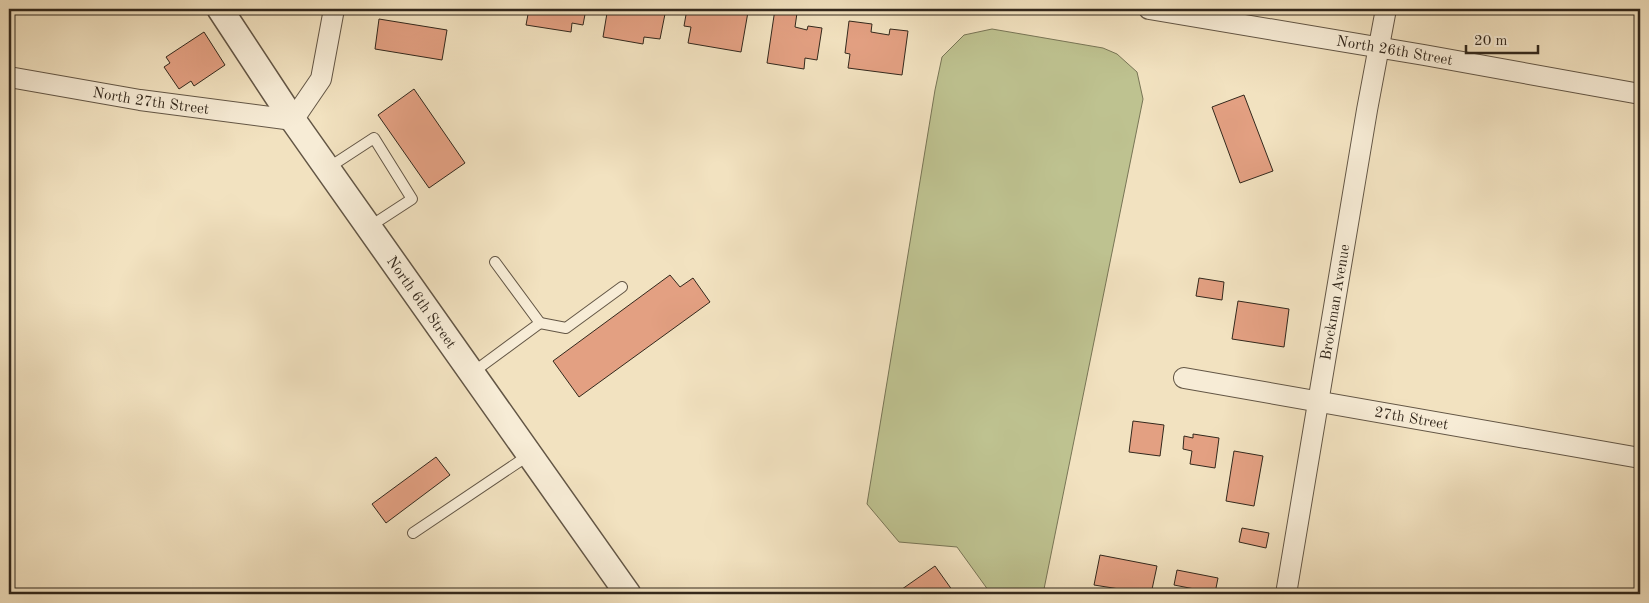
<svg xmlns="http://www.w3.org/2000/svg" width="1649" height="603" font-family="'Old Standard TT',serif">
	<rect width="100%" height="100%" fill="#f2e2c0"/>
	<filter id="stains"><feTurbulence type="fractalNoise" baseFrequency=".004" numOctaves="4"/><feColorMatrix values="0 0 0 0 .2 0 0 0 0 .09 0 0 0 0 .02 0 0 0 .5 -.17"/></filter>
	<radialGradient id="worn" r=".72"><stop offset=".6" stop-color="#630" stop-opacity="0"/><stop offset="1" stop-color="#630" stop-opacity=".3"/></radialGradient>
	<polygon fill="#bec290" stroke="#787556" points="992,29 1103,48 1117,54 1137,72 1143,99 1043,594 991,594 957,547 899,542 867,504 935,90 942,57 964,35"/>
	<g fill="#e3a082" stroke="#33281c">
		<polygon points="529,9 586,9 583,25 572,23 571,32 526,25"/>
		<polygon points="613,9 637,9 651,12 652,9 666,9 660,39 644,37 643,44 603,37 607,13 612,13"/>
		<polygon points="687,9 713,9 740,14 740,10 748,12 741,52 688,43 691,27 684,26"/>
		<polygon points="775,9 797,13 795,27 807,30 808,26 822,28 817,60 805,58 804,69 767,63"/>
		<polygon points="379,19 447,30 442,60 375,49"/>
		<polygon points="849,21 872,24 871,32 889,35 890,29 908,31 902,75 848,68 850,54 845,53"/>
		<polygon points="204,32 225,65 194,86 191,81 179,89 164,67 170,63 166,57"/>
		<polygon points="414,89 465,163 429,188 378,115"/>
		<polygon points="1244,95 1273,171 1240,183 1212,107"/>
		<polygon points="670,275 680,287 693,278 710,302 579,397 553,361"/>
		<polygon points="1199,278 1224,282 1222,300 1196,296"/>
		<polygon points="1238,301 1289,309 1284,347 1232,339"/>
		<polygon points="1133,421 1164,425 1160,456 1129,452"/>
		<polygon points="1193,434 1219,438 1215,468 1190,464 1192,451 1183,449 1184,436 1193,438"/>
		<polygon points="1234,451 1263,456 1254,506 1226,501"/>
		<polygon points="436,457 450,475 386,523 372,504"/>
		<polygon points="1242,528 1269,533 1266,548 1239,542"/>
		<polygon points="1100,555 1157,566 1151,594 1094,585"/>
		<polygon points="935,566 955,594 895,594"/>
		<polygon points="1177,570 1218,578 1215,593 1174,585"/>
	</g>
	<g fill="none" stroke-linecap="round" stroke-linejoin="round">
		<defs>
			<g id="service">
				<polyline points="328,168 374,138 412,199 369,227"/>
				<polyline points="540,323 566,328 622,287"/>
				<polyline points="472,373 540,323 495,262"/>
				<polyline points="413,533 529,455"/>
			</g>
			<g id="minor">
				<path id="s1" d="M1149,9l275,46 216,39"/>
				<path id="s2" d="M9,77l131,23 153,20 28,-41 13,-70"/>
				<path id="s3" d="M1184,378l456,80"/>
				<path id="s4" d="M1286,594l81,-484 19,-101"/>
			</g>
			<g id="tertiary">
				<path id="s5" d="M220,9l73,111 335,474"/>
			</g>
		</defs>
		<use href="#service" stroke="#635645" stroke-width="12"/>
		<use href="#minor" stroke="#635645" stroke-width="22"/>
		<use href="#tertiary" stroke="#635645" stroke-width="28"/>
		<use href="#service" stroke="#f7ecd6" stroke-width="10"/>
		<use href="#minor" stroke="#f7ecd6" stroke-width="20"/>
		<use href="#tertiary" stroke="#f7ecd6" stroke-width="25"/>
	</g>
	<g text-anchor="middle" stroke-width="5" stroke-linejoin="round" paint-order="stroke">
		<g font-size="15" fill="#33281c" stroke="#f7ecd6">
			<text dy="5" stroke="none"><textPath href="#s1" startOffset="249">North 26th Street</textPath></text>
			<text dy="5" stroke="none"><textPath href="#s2" startOffset="144">North 27th Street</textPath></text>
			<text dy="5" stroke="none"><textPath href="#s4" startOffset="296">Brockman Avenue</textPath></text>
			<text dy="5" stroke="none"><textPath href="#s5" startOffset="356">North 6th Street</textPath></text>
			<text dy="5" stroke="none"><textPath href="#s3" startOffset="231">27th Street</textPath></text>
		</g>
	</g>
	<rect width="1649" height="603" fill="none" stroke="#f2e2c0" stroke-width="30"/>
	<rect x="10" y="10" width="1629" height="583" fill="none" stroke="#33281c" stroke-width="2.5"/>
	<rect x="15" y="15" width="1619" height="573" fill="none" stroke="#33281c"/>
	<path d="M1466 45v8h72v-8" fill="none" stroke="#33281c" stroke-width="2.5"/>
	<text x="1474" y="45" font-size="15" fill="#33281c" stroke="#f7ecd6" stroke-width="4" paint-order="stroke">20 m</text>
	<rect width="100%" height="100%" filter="url(#stains)"/>
	<rect width="100%" height="100%" fill="url(#worn)"/>
</svg>
